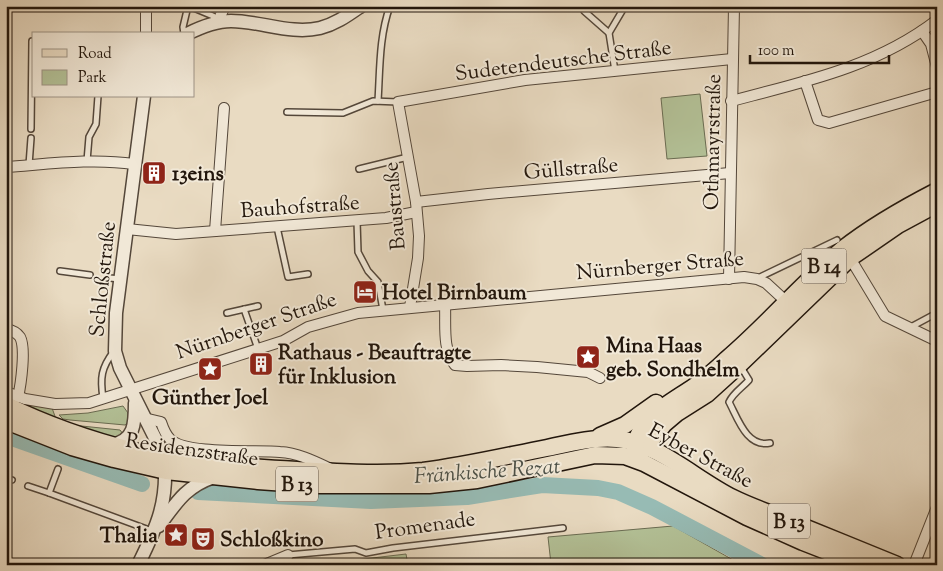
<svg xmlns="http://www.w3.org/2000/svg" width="943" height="571" font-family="'Sorts Mill Goudy',serif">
	<rect width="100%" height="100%" fill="#e9dbc2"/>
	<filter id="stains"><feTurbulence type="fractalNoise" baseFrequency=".004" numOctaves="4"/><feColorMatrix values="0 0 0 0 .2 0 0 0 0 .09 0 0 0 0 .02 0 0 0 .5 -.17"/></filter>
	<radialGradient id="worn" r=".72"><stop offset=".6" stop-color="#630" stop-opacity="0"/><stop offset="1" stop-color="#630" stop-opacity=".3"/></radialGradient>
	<g fill="#b3c197" stroke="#6a6c52">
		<polygon points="700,94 707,156 667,159 661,98"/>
		<path d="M6,398c15,5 32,5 46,10l4,11 16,6 48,5 4,5 -6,4 -14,-1 -54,-18 -44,-20z"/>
		<polygon points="123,406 128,413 128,423 125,425 70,420 63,419 59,415 88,413"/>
		<polygon points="673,526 742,565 549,565 551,564 548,537"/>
		<polygon points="406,554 408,565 313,565"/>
	</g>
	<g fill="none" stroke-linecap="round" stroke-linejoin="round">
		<g stroke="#97bbb4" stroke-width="16">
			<polyline points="6,436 142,484"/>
			<polyline points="198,492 371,501 467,497 542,485 598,488 618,492 652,507 762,565"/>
		</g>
		<defs>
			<g id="service">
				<polyline points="189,6 213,16 217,22"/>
				<polyline points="584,11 609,33"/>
				<polyline points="184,34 183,27 188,6"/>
				<polyline points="615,71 609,33 625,6"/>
				<path d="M378,101c2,-31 1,-65 12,-95"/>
				<polyline points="287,112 343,113 373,101 398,102"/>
				<polyline points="31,129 32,41"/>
				<polyline points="87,161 89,137 96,124 98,96"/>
				<polyline points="29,165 31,138"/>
				<polyline points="359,169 408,157"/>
				<polyline points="357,221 358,252 368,271 378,282 383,310"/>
				<polyline points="277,227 288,277 308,274"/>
				<polyline points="60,271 90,275"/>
				<polyline points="110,278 120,279"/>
				<polyline points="758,278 837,240"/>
				<polyline points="244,309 258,349"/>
				<polyline points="227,313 258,306"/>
				<polyline points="909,328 937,313"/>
				<path d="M741,367l8,13c-7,8 -15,12 -20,22 9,17 18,46 41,41"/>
				<path d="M103,398c-3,-20 -2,-30 11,-47"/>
				<polyline points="58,469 49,493 152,531"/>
				<polyline points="6,478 12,480"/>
				<polyline points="28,486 49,493"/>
				<polyline points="288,555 355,549 366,553 393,548 563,528"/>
			</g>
			<g id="minor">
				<polyline points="146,6 146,34"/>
				<polyline points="217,23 225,6"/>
				<polyline points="922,31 931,44 937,67"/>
				<polyline points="805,81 818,120 829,123 937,92"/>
				<path d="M731,101c73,-19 145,-34 206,-81"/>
				<path d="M6,167c43,-3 86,-9 128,-3"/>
				<polyline points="416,202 488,194 730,173"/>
				<polyline points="127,229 176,234 386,218 416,212"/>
				<polyline points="215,231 224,108"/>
				<polyline points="850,258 885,316 937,341"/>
				<polyline points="729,279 734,6"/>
				<path d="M445,305c1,19 -3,45 10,60l12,1 34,-1 36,2 51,5 12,6"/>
				<polyline points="410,307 418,258 419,236 416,202 398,102 525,80 732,59"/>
				<path d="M6,329c5,1 11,4 14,8 6,11 1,47 -2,60"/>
				<polyline points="6,392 25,399 55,404 89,403 283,341 308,327 358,313 744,277 757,279 766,283 791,306"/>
				<path d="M144,418l17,4c2,6 5,13 9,17 15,16 87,11 110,13 18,1 34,9 51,17"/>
				<polyline points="264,565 288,555"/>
				<polyline points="914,565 937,507"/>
			</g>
			<g id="tertiary">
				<path d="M187,34c14,-7 29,-13 44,-13 30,0 60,14 89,7 16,-4 28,-13 41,-22"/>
				<path d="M111,445c24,-4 24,-22 24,-42"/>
				<path d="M159,526c17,-23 27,-40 55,-49"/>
				<path d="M138,565c19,-38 31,-65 26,-109l-44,-88 -5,-17 1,-38 28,-217"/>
			</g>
			<g id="primary">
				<path d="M6,405c41,20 84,35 128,46 53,12 108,16 163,19 41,2 84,5 126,1 41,-5 83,-15 124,-23 23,-5 46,-11 70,-9 41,4 78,40 116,59 18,9 37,15 56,23 36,15 72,29 108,44"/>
				<polyline points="6,421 72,447 114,459 166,471 258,481 314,485 429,485 477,480 595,455 625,456 644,463 747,517 803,542 862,565"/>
				<polyline points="600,436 625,425 656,403"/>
				<polyline points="639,453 643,450 664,424 677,413 707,394 739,365 850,258 898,225 937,204"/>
				<path d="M636,454c-3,-10 2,-20 8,-28 12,-17 34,-28 51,-40 11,-8 22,-17 32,-27 41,-35 75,-76 116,-110 29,-23 61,-41 94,-58"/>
			</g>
		</defs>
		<use href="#service" stroke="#54473a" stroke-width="8"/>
		<use href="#minor" stroke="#54473a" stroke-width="12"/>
		<use href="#tertiary" stroke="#54473a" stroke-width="15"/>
		<use href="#primary" stroke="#22160c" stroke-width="19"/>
		<use href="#service" stroke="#f1e8d7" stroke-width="5"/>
		<use href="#minor" stroke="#f1e8d7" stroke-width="10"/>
		<use href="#tertiary" stroke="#f1e8d7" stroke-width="12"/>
		<use href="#primary" stroke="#e9dbc2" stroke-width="16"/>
	</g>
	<defs>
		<symbol id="building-square" viewBox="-11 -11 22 22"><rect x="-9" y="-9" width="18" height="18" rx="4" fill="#8f2418" stroke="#f1e8d7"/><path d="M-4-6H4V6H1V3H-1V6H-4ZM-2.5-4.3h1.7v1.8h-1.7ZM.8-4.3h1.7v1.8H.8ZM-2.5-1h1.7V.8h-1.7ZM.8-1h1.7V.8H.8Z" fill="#fff"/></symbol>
		<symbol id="hotel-square" viewBox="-11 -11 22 22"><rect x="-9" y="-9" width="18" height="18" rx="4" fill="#8f2418" stroke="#f1e8d7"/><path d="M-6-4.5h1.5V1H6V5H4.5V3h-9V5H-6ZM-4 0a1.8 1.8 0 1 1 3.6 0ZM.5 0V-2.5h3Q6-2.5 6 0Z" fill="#fff"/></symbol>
		<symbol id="sight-square" viewBox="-11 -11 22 22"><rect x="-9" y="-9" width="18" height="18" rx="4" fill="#8f2418" stroke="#f1e8d7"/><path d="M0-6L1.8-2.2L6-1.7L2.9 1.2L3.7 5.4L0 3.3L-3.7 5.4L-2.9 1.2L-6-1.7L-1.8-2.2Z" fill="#fff"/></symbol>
		<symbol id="theatre-square" viewBox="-11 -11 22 22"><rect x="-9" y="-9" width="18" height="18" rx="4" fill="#8f2418" stroke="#f1e8d7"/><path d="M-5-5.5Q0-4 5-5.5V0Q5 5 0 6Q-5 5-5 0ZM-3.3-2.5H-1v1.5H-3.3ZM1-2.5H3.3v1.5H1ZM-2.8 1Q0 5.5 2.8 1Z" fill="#fff"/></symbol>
	</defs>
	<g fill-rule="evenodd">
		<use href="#building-square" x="140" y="159" width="28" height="28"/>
		<use href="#hotel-square" x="351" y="278" width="28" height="28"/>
		<use href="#sight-square" x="574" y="343" width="28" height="28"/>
		<use href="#building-square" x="247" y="350" width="28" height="28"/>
		<use href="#sight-square" x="196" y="355" width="28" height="28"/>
		<use href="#sight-square" x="162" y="521" width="28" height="28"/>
		<use href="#theatre-square" x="189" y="525" width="28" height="28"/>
	</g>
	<g text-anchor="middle" stroke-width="4" stroke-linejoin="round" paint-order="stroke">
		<g fill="#f1e8d7" stroke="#605549" stroke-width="1">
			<rect x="801.5" y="248.5" width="45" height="35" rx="4"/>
			<rect x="276" y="466.5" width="42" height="35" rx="4"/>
			<rect x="768" y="503.5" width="42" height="35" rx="4"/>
		</g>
		<g font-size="20" font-weight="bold" fill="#22160c">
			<text x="824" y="273">B 14</text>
			<text x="297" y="491">B 13</text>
			<text x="789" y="528">B 13</text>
		</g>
		<g font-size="21" fill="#22160c" stroke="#f1e8d7">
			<text transform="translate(563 60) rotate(-7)" y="7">Sudetendeutsche Straße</text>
			<text transform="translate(712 142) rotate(-89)" y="7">Othmayrstraße</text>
			<text transform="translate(571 168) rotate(-5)" y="7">Güllstraße</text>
			<text transform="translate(300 206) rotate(-4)" y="7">Bauhofstraße</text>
			<text transform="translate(394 206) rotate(-95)" y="7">Baustraße</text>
			<text transform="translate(660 265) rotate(-5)" y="7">Nürnberger Straße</text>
			<text transform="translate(102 279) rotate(-84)" y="7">Schloßstraße</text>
			<text transform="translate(256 325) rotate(-19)" y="7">Nürnberger Straße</text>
			<text transform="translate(192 449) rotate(8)" y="7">Residenzstraße</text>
			<text transform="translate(701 455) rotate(28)" y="7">Eyber Straße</text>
			<text transform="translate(425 525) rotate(-8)" y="7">Promenade</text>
		</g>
		<g font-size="21" font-weight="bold" fill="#22160c" stroke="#f1e8d7" text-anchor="start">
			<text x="172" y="180">13eins</text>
			<text x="382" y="299">Hotel Birnbaum</text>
			<text x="606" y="352">Mina Haas<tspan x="606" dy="24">geb. Sondhelm</tspan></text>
			<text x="278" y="359">Rathaus - Beauftragte<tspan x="278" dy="24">für Inklusion</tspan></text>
			<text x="210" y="404" text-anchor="middle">Günther Joel</text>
			<text x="158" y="542" text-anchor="end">Thalia</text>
			<text x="220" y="546">Schloßkino</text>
		</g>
		<g font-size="22" font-style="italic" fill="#4b5047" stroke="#f1e8d7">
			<text transform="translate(487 470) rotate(-4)" y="8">Fränkische Rezat</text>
		</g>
	</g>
	<rect width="943" height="571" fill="none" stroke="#e9dbc2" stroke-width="25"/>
	<rect x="8" y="8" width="928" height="556" fill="none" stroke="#22160c" stroke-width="2.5"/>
	<rect x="12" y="12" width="918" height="546" fill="none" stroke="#22160c"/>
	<rect x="32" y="32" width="162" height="65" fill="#f1e8d7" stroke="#9e9486"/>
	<rect x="42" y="49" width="25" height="8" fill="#e9dbc2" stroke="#9e9486"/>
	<text x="78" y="58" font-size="15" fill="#22160c">Road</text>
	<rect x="42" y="70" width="25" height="15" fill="#b3c197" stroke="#9e9486"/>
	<text x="78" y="82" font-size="15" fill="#22160c">Park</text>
	<path d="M750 55v8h139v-8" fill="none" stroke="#22160c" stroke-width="2.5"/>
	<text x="758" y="55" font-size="15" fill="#22160c" stroke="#f1e8d7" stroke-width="4" paint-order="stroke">100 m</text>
	<rect width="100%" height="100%" filter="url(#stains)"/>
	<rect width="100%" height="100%" fill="url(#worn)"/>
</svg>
